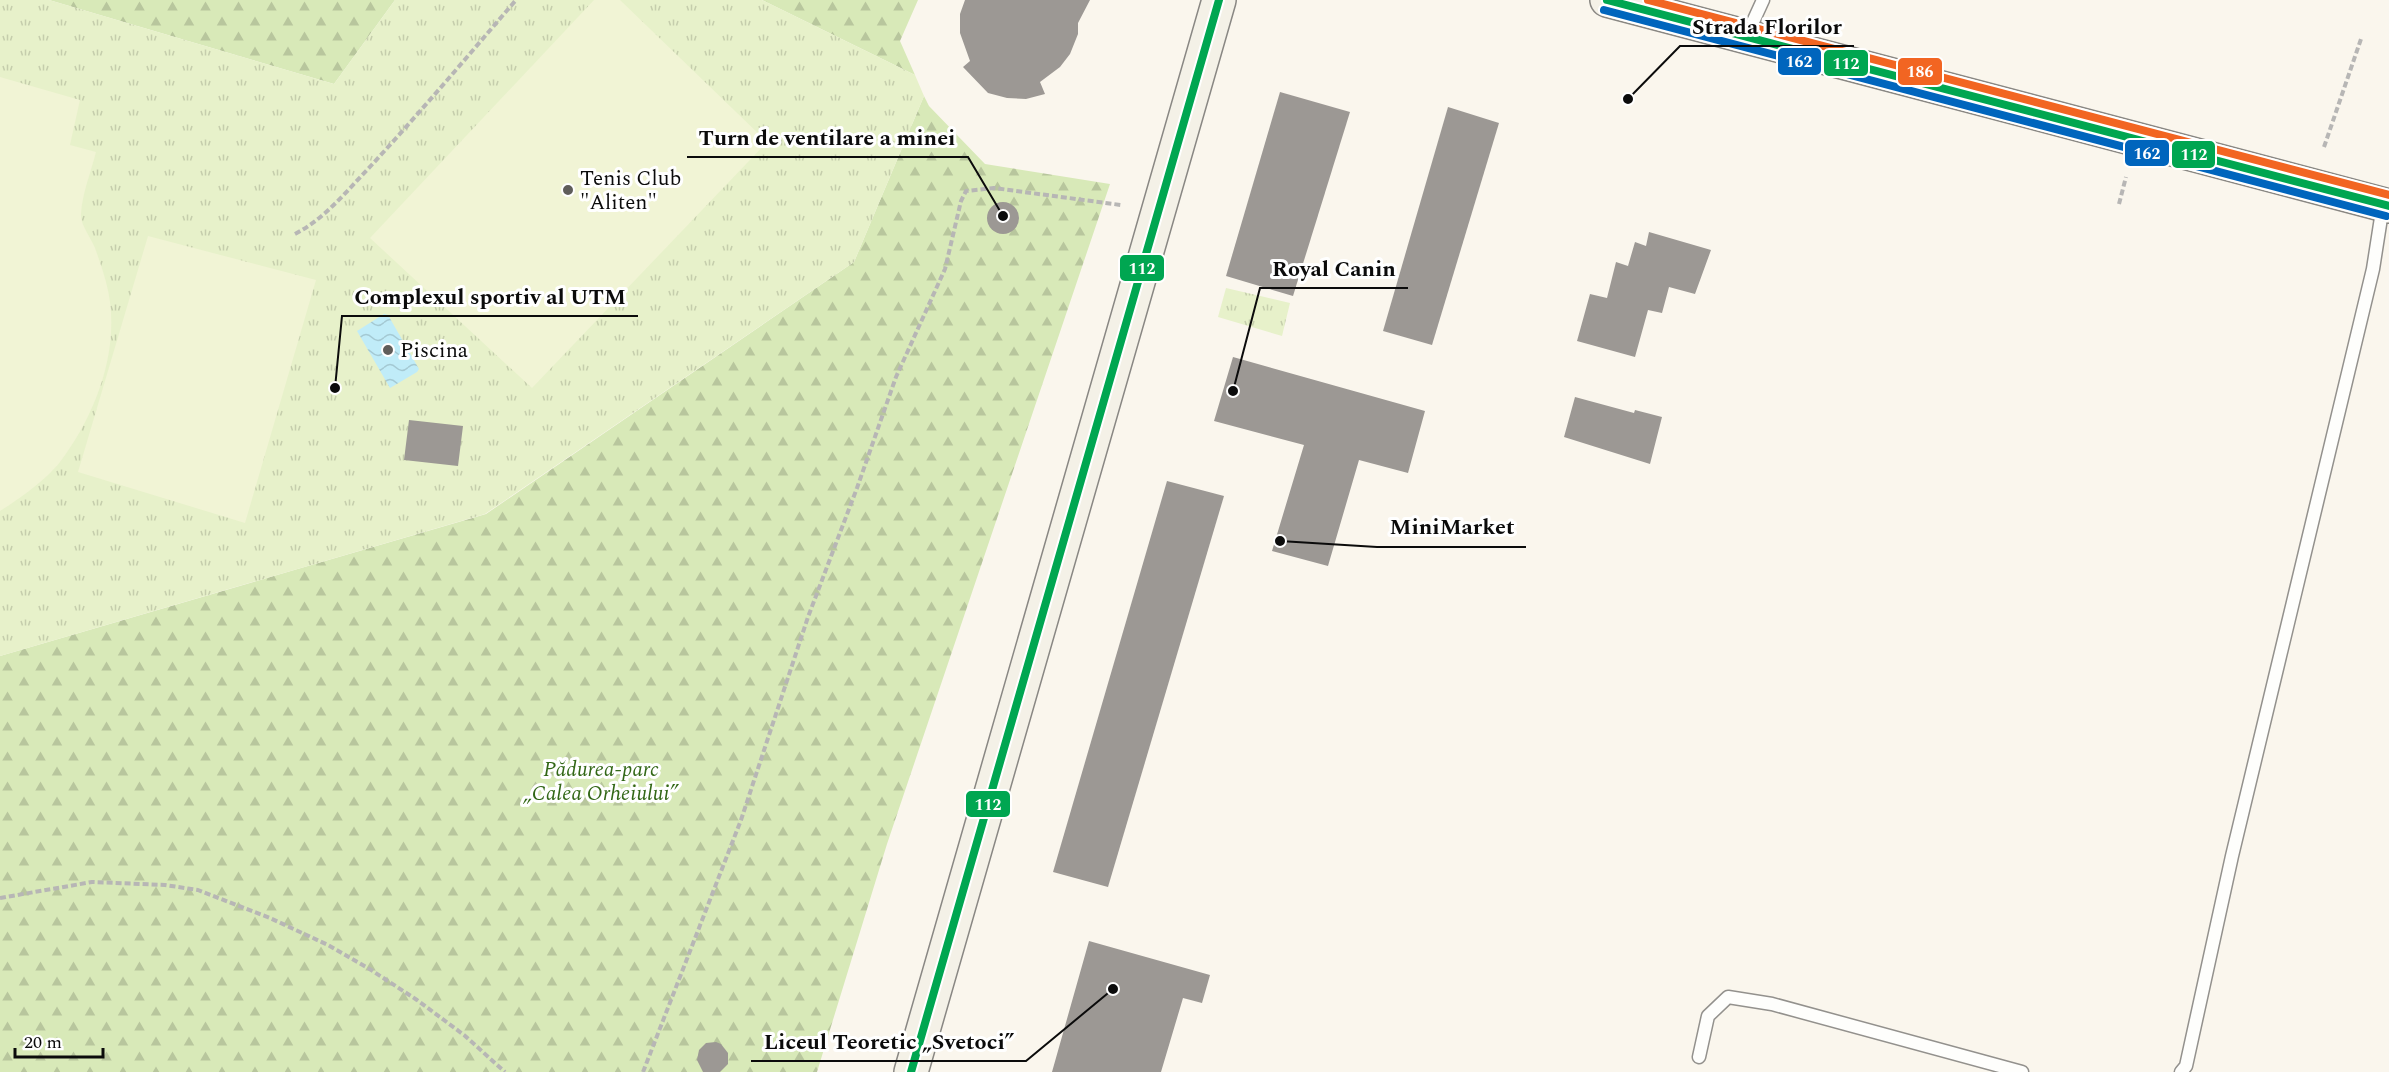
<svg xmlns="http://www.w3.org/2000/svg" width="2389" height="1072" font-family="Spectral,serif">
	<defs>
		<pattern id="forest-firs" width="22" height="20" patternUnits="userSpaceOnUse" patternTransform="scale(1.5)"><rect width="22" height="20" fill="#d8e9b8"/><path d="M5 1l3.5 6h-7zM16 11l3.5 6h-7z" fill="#b8c69d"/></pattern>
		<pattern id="park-tufts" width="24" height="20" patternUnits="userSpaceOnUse" patternTransform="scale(1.5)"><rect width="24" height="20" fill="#e7f1ca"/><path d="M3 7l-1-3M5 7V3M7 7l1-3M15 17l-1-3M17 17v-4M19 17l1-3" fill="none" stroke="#c5cdac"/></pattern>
		<pattern id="water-waves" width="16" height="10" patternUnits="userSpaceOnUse" patternTransform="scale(1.5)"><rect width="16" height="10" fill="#c0ecf8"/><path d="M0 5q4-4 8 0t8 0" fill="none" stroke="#a4c9d3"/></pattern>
	</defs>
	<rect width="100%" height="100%" fill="#faf6ed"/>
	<g fill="url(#forest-firs)">
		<polygon points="49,0 395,0 334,84"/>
		<polygon points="762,0 918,0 900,41 915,75"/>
		<polygon points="924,96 929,106 985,164 1110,184 887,844 817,1072 0,1072 0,656 486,514 854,262"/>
	</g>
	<g fill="url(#park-tufts)">
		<polygon points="0,0 49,0 334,84 395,0 762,0 915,75 924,96 854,262 485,514 0,656"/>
		<polygon points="1226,288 1290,303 1282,336 1218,317"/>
	</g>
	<g fill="#f1f4d5">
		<polygon points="594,0 620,0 767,142 532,388 370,238"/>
		<path d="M0,77l80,23 -10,45 26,7c-5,20 -14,42 -15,62 -1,10 10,24 14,34 4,11 8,23 11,34 17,62 -9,131 -46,180 -13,17 -42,38 -60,49z"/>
		<polygon points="148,236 316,280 245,523 78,472"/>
	</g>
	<polygon fill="url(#water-waves)" points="384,314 388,315 419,369 417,372 390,388 357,331"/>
	<g fill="#9c9894">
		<polygon points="965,0 1090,0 1078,23 1078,34 1070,54 1060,67 1040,82 1045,94 1026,99 1007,98 988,93 963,67 970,61 960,33 960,14"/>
		<polygon points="1280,92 1350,112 1293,296 1226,276"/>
		<polygon points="1448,107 1499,123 1432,345 1383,331"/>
		<circle cx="1003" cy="218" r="16"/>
		<polygon points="1649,232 1711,250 1695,294 1669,287 1662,313 1648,310 1635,357 1577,341 1590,294 1607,298 1616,262 1628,266 1635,242 1646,246"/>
		<polygon points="1233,357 1425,411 1408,473 1359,460 1328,566 1272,551 1304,445 1214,421"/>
		<polygon points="1575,397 1634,413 1635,410 1662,417 1650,464 1564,437"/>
		<polygon points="409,420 463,426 458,466 404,460"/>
		<polygon points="1167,481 1224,496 1108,887 1053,872"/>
		<polygon points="1089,941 1210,975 1202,1003 1183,998 1161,1072 1052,1072"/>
		<polygon points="716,1042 721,1044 728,1053 728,1064 720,1072 703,1072 697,1060 699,1050 706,1043"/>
	</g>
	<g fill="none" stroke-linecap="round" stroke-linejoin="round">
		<defs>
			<g id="lane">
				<polyline points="1747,35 1763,0"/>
				<polyline points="1699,1057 1708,1016 1728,997 1772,1004 2022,1072"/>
				<polyline points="2181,1072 2186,1066 2232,856 2373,269 2383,205"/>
			</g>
			<g id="secondary">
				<polyline points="1607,0 2389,206"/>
				<polyline points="911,1072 1219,0"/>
			</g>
		</defs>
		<use href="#lane" stroke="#93918d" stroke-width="15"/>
		<use href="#secondary" stroke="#898783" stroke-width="36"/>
		<g stroke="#b7b6b5" stroke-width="4" stroke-dasharray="6 3" stroke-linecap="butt">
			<polyline points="2324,147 2361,39"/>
			<polyline points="2119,204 2126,177"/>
			<path d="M295,234c29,-15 50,-41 72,-64 51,-55 100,-113 149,-170"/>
			<polyline points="0,898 92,882 165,885 198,890 270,918 328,945 368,968 417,1000 464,1035 505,1072"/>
			<polyline points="643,1072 741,820 808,617 857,488 896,377 945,269 961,201 966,191 994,188 1121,205"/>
		</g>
		<use href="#lane" stroke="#fefefc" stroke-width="12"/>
		<use href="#secondary" stroke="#f4f1e7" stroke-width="33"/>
		<defs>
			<g id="bus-1">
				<polyline points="1607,0 2389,206"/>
				<polyline points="911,1072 1219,0"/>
			</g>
			<polyline id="bus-2" points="1604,10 2386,216"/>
			<polyline id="bus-3" points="1648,0 2389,195"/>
		</defs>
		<use href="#bus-1" stroke="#fff" stroke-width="12"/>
		<use href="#bus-2" stroke="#fff" stroke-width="12"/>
		<use href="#bus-3" stroke="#fff" stroke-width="12"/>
		<use href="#bus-1" stroke="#00a651" stroke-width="8"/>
		<use href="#bus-2" stroke="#0065bd" stroke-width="8"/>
		<use href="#bus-3" stroke="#f26522" stroke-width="8"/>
	</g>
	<g fill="#5f5d5a" stroke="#fff" stroke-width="2">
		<circle cx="568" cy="190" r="6"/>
		<circle cx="388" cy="350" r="6"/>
	</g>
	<g text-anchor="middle" stroke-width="6" stroke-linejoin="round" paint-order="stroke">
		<g font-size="21" fill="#0b0b0b" stroke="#fff" text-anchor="start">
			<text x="580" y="185">Tenis Club<tspan x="580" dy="24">"Aliten"</tspan></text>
			<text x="400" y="357">Piscina</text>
		</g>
		<g font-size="21" font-style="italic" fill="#326716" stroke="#fff">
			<text x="601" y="776">Pădurea-parc<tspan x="601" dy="24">„Calea Orheiului”</tspan></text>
		</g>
	</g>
	<path fill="none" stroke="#0b0b0b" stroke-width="2" d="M1628 99L1680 46H1854M1003 216L968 157H687M1233 391L1260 288H1408M335 388L342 316H638M1280 541L1377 547H1526M1113 989L1026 1061H751"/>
	<g fill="#0b0b0b" stroke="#fff" stroke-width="2">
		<circle cx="1628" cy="99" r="6"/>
		<circle cx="1003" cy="216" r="6"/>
		<circle cx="1233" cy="391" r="6"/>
		<circle cx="335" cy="388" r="6"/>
		<circle cx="1280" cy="541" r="6"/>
		<circle cx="1113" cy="989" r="6"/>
	</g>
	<g font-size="22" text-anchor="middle" font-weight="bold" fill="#0b0b0b" stroke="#fff" stroke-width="6" stroke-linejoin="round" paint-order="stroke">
		<text x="1767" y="34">Strada Florilor</text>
		<text x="827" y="145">Turn de ventilare a minei</text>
		<text x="1334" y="276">Royal Canin</text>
		<text x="490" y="304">Complexul sportiv al UTM</text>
		<text x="1452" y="534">MiniMarket</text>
		<text x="889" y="1049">Liceul Teoretic „Svetoci”</text>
	</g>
	<g stroke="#fff" stroke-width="2">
		<rect x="1777" y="47" width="45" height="29" rx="6" fill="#0065bd"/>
		<rect x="1823" y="49" width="46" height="28" rx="6" fill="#00a651"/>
		<rect x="1897" y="57" width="46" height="29" rx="6" fill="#f26522"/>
		<rect x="2124" y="139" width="46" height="28" rx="6" fill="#0065bd"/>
		<rect x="2171" y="140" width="45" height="29" rx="6" fill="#00a651"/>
		<rect x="1119" y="254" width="46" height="28" rx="6" fill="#00a651"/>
		<rect x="965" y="790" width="46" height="28" rx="6" fill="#00a651"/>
	</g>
	<g font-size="16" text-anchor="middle" font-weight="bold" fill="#fff">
		<text x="1799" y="67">162</text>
		<text x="1846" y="69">112</text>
		<text x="1920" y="77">186</text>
		<text x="2147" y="159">162</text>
		<text x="2194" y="160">112</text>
		<text x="1142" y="274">112</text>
		<text x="988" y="810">112</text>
	</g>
	<path d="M15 1048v9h88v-9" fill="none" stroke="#0b0b0b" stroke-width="3"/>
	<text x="24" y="1048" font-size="18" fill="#0b0b0b" stroke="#ffffff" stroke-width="4.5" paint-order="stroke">20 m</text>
</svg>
